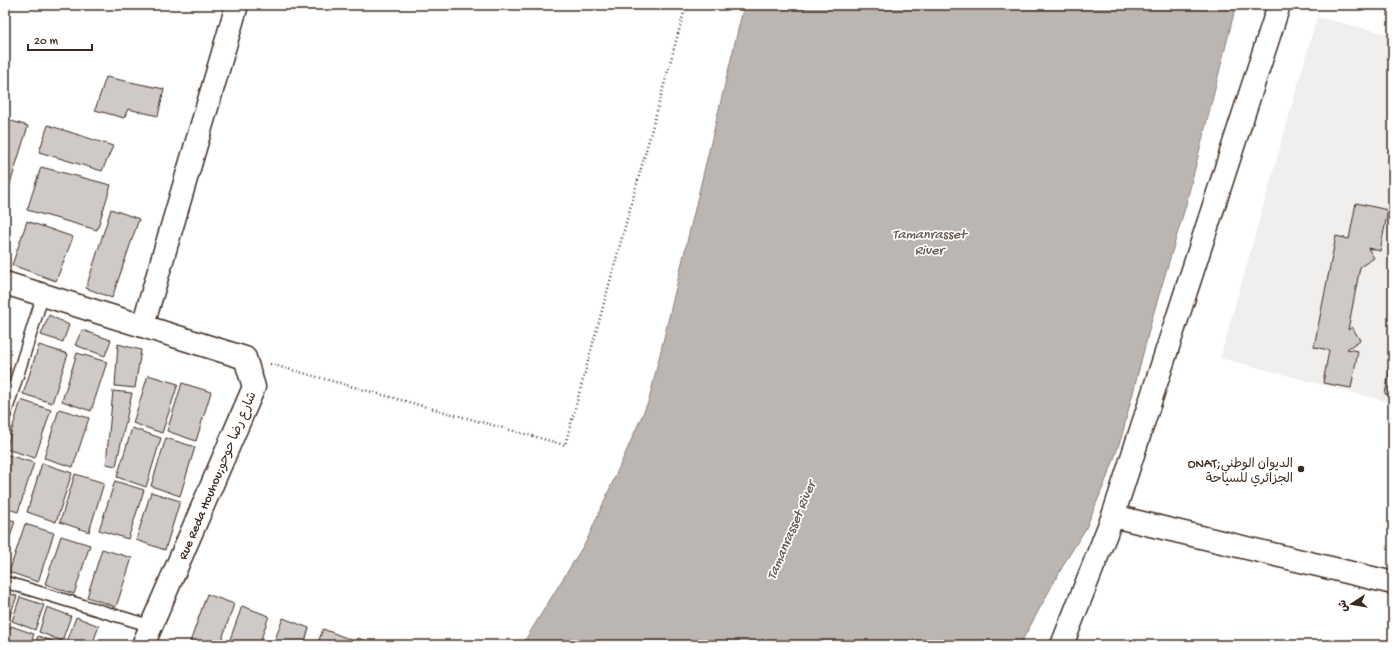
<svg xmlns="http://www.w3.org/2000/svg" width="1398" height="650" font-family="'Gochi Hand','Playpen Sans Arabic',sans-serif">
	<rect width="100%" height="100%" fill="#fff"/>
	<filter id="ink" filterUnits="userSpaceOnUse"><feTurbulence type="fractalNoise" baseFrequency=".025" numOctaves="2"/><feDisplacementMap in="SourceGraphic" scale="8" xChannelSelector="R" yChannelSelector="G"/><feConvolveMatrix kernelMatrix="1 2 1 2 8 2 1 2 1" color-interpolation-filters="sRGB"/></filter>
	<g filter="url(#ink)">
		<polygon fill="#f1efee" points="1317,17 1393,35 1393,403 1220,358"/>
		<polygon fill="#bcb6b3" stroke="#887e77" points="744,5 1236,5 1185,208 1153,315 1122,435 1112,465 1086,528 1065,562 1023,639 1021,645 522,645 587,540 649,400"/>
		<g fill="#cfcac7" stroke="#3b2a1e">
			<polygon points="106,77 164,89 158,116 128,109 124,118 95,110"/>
			<polygon points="5,119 28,126 5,200"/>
			<polygon points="48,125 113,146 102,171 39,152"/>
			<polygon points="41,167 111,185 97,230 27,210"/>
			<polygon points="1356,203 1388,210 1380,251 1368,248 1374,258 1360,267 1348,330 1352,327 1360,340 1347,349 1358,351 1351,388 1323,383 1329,350 1314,347 1336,236 1349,239"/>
			<polygon points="111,209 139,219 112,298 86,288"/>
			<polygon points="27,221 73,237 56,281 12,265"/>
			<polygon points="49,315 69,325 63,342 41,335"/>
			<polygon points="82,330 111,340 105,356 75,345"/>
			<polygon points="118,344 141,350 135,388 115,386"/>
			<polygon points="39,345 68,354 52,403 23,394"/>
			<polygon points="77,353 107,362 91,411 62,401"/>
			<polygon points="1392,358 1393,358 1393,396 1385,394"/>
			<polygon points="5,367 10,368 5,387"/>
			<polygon points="148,375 178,384 162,433 133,423"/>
			<polygon points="182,383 211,392 196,441 167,431"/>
			<polygon points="113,391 132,393 116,466 106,464"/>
			<polygon points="21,400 51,410 35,458 6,449"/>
			<polygon points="59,409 89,418 73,467 44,458"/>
			<polygon points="132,428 161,438 146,487 117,477"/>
			<polygon points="166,438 195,447 180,496 151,486"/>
			<polygon points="5,454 34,463 18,512 5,508"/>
			<polygon points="42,463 72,473 56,522 27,512"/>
			<polygon points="75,474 104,483 89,532 60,522"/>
			<polygon points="115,481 144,490 128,539 99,530"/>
			<polygon points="151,492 180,501 165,550 136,540"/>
			<polygon points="5,518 15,521 5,553"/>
			<polygon points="25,524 54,533 38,582 9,572"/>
			<polygon points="61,536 90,545 74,594 45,584"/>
			<polygon points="102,549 132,558 116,607 87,597"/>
			<polygon points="5,592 17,596 8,621 5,620"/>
			<polygon points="207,594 234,604 220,645 189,645"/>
			<polygon points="20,597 44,605 35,630 12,621"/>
			<polygon points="242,606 269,616 259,645 228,645"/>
			<polygon points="47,607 71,616 62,641 39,632"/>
			<polygon points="76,617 99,626 92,645 76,645 67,642"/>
			<polygon points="283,618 309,628 304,645 273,645"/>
			<polygon points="11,626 34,634 30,645 5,645 5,641"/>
			<polygon points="323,629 349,639 347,645 317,645"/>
			<polygon points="38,636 61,644 61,645 35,645"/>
			<polygon points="358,638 376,645 355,645"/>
		</g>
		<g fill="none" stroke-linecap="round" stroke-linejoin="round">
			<defs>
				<g id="lane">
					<polyline points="5,415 43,295"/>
					<polyline points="5,582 151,626"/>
				</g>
				<g id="street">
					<polyline points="143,325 237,5"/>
					<polyline points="1113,516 1393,583"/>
				</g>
				<g id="secondary">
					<polyline points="5,283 245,358 254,387 143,645"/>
					<polyline points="1062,645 1113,516 1279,5"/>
				</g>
			</defs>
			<use href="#lane" stroke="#3b2a1e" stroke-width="14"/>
			<use href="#street" stroke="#3b2a1e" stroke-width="25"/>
			<use href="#secondary" stroke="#3b2a1e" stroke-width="25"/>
			<polyline stroke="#3b2a1e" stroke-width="2.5" stroke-dasharray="1 3" stroke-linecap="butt" points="270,364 565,445 686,5"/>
			<use href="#lane" stroke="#fff" stroke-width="11"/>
			<use href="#street" stroke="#fff" stroke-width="22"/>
			<use href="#secondary" stroke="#fff" stroke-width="22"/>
		</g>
	</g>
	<circle fill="#3b2a1e" stroke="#fff" stroke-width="1.5" cx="1301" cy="469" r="4"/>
	<g text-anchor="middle" stroke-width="3.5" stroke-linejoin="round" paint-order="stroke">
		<g font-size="13" fill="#3b2a1e" stroke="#fff" text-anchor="end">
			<text x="1293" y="467">ONAT;الديوان الوطني<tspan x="1293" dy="15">الجزائري للسياحة</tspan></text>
		</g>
		<g font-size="13" fill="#3b2a1e" stroke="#fff">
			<text transform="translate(216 475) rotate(-67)" y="5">Rue Reda Houhou;شارع رضا حوحو</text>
		</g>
		<g font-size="14" font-style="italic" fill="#685b52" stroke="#fff">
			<text x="929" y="238">Tamanrasset<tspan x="929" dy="16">River</tspan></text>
			<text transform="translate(790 530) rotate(-67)" y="5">Tamanrasset River</text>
		</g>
	</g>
	<rect width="1398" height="650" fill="none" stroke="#fff" stroke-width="20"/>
	<rect x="10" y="10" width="1378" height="630" fill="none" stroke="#3b2a1e" stroke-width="1.5" filter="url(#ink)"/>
	<g transform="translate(1352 604) rotate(258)" stroke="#ffffff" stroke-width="3" paint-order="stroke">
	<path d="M0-3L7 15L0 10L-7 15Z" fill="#3b2a1e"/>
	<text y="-6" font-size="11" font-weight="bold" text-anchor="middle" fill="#3b2a1e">ش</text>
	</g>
	<path d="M28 44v6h64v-6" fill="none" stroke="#3b2a1e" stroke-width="2"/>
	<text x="34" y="44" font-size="12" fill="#3b2a1e" stroke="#ffffff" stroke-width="3" paint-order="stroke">20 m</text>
</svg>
